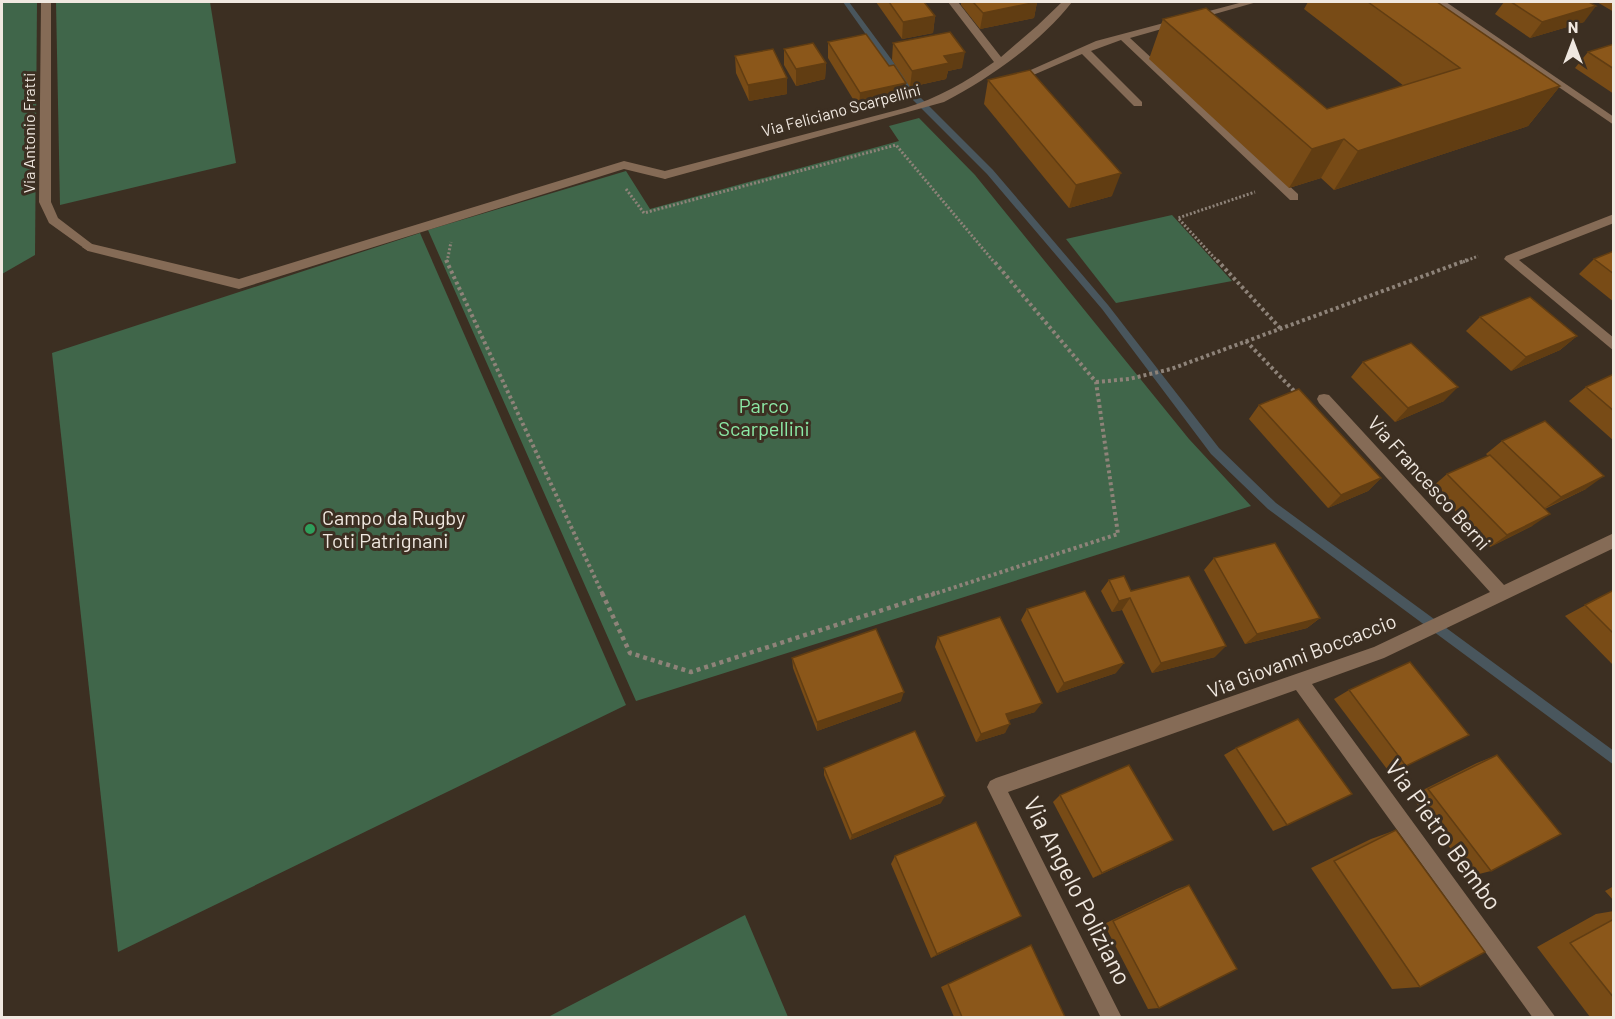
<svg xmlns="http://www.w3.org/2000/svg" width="1615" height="1019" font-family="Barlow,sans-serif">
	<rect width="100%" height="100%" fill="#3c2f22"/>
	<g fill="#40664a">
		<polygon points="2,2 37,2 35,255 2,274"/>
		<polygon points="56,2 210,2 236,163 60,205"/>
		<polygon points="919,118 975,175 1189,439 1251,506 636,701 428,230 626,171 650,209 899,141 889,126"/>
		<polygon points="1172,215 1232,281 1116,303 1066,239"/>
		<polygon points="420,233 626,705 118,952 52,353"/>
		<polygon points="745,915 788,1017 548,1017"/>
	</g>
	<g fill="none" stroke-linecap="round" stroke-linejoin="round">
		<polygon fill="#49565d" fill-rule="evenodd" points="843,2 849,2 917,94 993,170 1108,305 1219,448 1276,503 1614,751 1614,765 1268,509 1211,454 1102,309 987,174 911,98"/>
		<g stroke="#8e8379" stroke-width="3" stroke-dasharray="2 2" stroke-linecap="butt">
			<polyline points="626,189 644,213 896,145 994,262"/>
			<polyline points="447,262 451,242"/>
			<polyline points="1218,262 1178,218 1255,192"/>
			<polyline points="1463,262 1478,256"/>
		</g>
		<g stroke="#8e8379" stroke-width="4" stroke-dasharray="3 3" stroke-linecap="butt">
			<polyline points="446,260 603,595"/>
			<polyline points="1217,260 1281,329"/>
			<polyline points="1246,341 1297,394"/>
			<polyline points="1096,382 1129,379 1171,369 1467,260"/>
			<polyline points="931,595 1118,534 1096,382 993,260"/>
		</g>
		<polyline stroke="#8e8379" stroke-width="4.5" stroke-dasharray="4 4" stroke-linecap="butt" points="602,593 630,653 691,672 935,593"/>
		<g fill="#856b56" fill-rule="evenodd">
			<polygon points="1243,2 1257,2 1130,38 1298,194 1298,200 1290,200 1121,40 1091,51 1142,102 1142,106 1134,106 1082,54 1017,82 1009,82 1008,80 1096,41"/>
			<polygon points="624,161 669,172 671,175 665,179 624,169 239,289 88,251 82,247 88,243 239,279"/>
		</g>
		<g fill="#856b56" fill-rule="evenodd">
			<polygon points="41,2 51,2 51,202 58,218 92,244 94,247 88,251 49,223 39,202"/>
			<path d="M948,2h10l43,55 36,-31 25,-24h10c-33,42 -82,76 -128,100l-279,77 -6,-4 2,-3 244,-64c33,-10 61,-26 89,-46z"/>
			<polygon points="1435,2 1446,2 1614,117 1614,125"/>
			<polygon points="1614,214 1614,223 1519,260 1614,338 1614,351 1504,259 1506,256"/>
			<polygon points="1324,394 1329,395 1504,585 1614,533 1614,548 1384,658 1312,684 1556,1018 1533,1018 1296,690 1008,792 1122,1018 1101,1018 987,787 990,781 996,778 1374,647 1490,592 1319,403 1317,399 1319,395"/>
		</g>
	</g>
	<g fill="#784b16">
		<polygon points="876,2 924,2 935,16 933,33 902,39"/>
		<polygon points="961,2 1037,2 1034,18 980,29 961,5"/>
		<polygon points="1308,2 1437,2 1560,86 1528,126 1334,190 1321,178 1289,188 1149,59 1163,19 1327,109 1404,86 1304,9"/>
		<polygon points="1504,2 1589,2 1584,22 1530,38 1495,14"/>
		<polygon points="1597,2 1614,2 1614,12"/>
		<polygon points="828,42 904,99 859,109 828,58"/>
		<polygon points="893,43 962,68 948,71 946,79 910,87 892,60"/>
		<polygon points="1614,44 1614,94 1575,68 1588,52"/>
		<polygon points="784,49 826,63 825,79 796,86 784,65"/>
		<polygon points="735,56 787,78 787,94 749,101 736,73"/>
		<polygon points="988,80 1112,196 1069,208 984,104"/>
		<polygon points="1614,251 1614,302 1579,274 1594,259"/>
		<polygon points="1480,317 1577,336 1560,350 1511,371 1466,331"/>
		<polygon points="1363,362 1444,401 1395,422 1351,377"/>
		<polygon points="1614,374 1614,441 1569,401 1586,387"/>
		<polygon points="1259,405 1381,478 1368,491 1328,508 1249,419"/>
		<polygon points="1502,441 1586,489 1545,509 1532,526 1490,547 1432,487 1447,474 1488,456 1486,454"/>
		<polygon points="1214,558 1320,618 1307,628 1245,644 1204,570"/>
		<polygon points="1109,580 1131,591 1215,657 1152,673 1122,610 1112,612 1101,591"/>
		<polygon points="1614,590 1614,666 1565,616"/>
		<polygon points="1027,609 1116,673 1057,693 1021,620"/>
		<polygon points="938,637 1035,712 1008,720 1005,733 976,742 935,647"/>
		<polygon points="792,658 901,701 817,731 793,668"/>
		<polygon points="1349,690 1406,766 1390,773 1334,699"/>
		<polygon points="1236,748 1287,825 1273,831 1224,755"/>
		<polygon points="1497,755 1491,871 1471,876 1411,796 1477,763"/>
		<polygon points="824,768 941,803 850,840 824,775"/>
		<polygon points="1060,795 1162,846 1093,878 1053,802"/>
		<polygon points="1396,830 1420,987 1392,989 1311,868 1371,839"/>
		<polygon points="895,856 1021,916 931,958 891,864"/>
		<polygon points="1189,885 1159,1008 1148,1009 1104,924 1177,889"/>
		<polygon points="1614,886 1614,901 1605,891"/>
		<polygon points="1614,911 1614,1017 1590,1017 1537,947 1596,914"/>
		<polygon points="1031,945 1065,1017 954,1017 941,987"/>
	</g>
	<g fill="#613d12">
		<polygon points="1037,2 1034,18 980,29 983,13"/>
		<polygon points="1596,6 1584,22 1530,38 1542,22"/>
		<polygon points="935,16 933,33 902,39 903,22"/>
		<polygon points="965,52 962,68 948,71 946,79 910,87 912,71 944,56"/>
		<polygon points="826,63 825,79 796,86 796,69"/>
		<polygon points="787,78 787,94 749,101 748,85"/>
		<polygon points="906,83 904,99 859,109 860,93"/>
		<polygon points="1560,86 1528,126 1334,190 1358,151"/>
		<polygon points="1344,139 1321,178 1289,188 1312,149"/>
		<polygon points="1121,173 1112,196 1069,208 1076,185"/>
		<polygon points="1577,336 1560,350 1511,371 1526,357"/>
		<polygon points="1458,387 1444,401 1395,422 1408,408"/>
		<polygon points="1604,476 1586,489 1543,509 1561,497"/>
		<polygon points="1381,478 1368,491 1328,508 1341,495"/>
		<polygon points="1550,514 1532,526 1490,547 1507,535"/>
		<polygon points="1130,598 1122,610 1112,612 1119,601"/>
		<polygon points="1320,618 1307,628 1245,644 1257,634"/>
		<polygon points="1226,646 1215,657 1152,673 1161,663"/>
		<polygon points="1124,663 1116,673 1057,693 1064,683"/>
		<polygon points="904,692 901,701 817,731 817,722"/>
		<polygon points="1042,703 1035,712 1000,723 1006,714"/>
		<polygon points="1010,724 1005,733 976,742 981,734"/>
		<polygon points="945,796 941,803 850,840 852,835"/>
		<polygon points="1173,840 1162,846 1093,878 1102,873"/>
		<polygon points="1021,916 1011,921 931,958 937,954"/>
	</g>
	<g fill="#8b571a" stroke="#613d12" stroke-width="1.5">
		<polygon points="889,2 924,2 935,16 903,22"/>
		<polygon points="973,2 1037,2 983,13"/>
		<polygon points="1368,2 1437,2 1560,86 1358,151 1344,139 1312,149 1163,19 1206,8 1327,109 1460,68"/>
		<polygon points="1511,2 1589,2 1596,6 1542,22"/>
		<polygon points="950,32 965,52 944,56 949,63 912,71 893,43"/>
		<polygon points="866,34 889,66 894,65 906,83 860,93 828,42"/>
		<polygon points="813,43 826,63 796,69 784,49"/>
		<polygon points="1614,44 1614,69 1588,52"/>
		<polygon points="773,49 787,78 748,85 735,56"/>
		<polygon points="1030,70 1121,173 1076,185 988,80"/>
		<polygon points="1614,251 1614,274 1594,259"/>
		<polygon points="1530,297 1577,336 1526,357 1480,317"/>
		<polygon points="1411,343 1458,387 1408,408 1363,362"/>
		<polygon points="1614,374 1614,411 1586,387"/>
		<polygon points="1299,389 1381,478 1341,495 1259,405"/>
		<polygon points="1545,421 1604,476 1561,497 1502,441"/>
		<polygon points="1490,455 1550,514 1507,535 1447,474"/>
		<polygon points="1275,543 1320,618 1257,634 1214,558"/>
		<polygon points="1124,576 1131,591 1189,576 1226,646 1161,663 1130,598 1119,601 1109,580"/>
		<polygon points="1614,590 1614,634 1585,605"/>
		<polygon points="1085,591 1124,663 1064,683 1027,609"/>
		<polygon points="1000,617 1042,703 1006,714 1010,724 981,734 938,637"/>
		<polygon points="876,629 904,692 817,722 792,658"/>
		<polygon points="1410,662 1469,735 1406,766 1349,690"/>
		<polygon points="1298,719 1352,794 1287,825 1236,748"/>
		<polygon points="915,731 945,796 852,835 824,768"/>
		<polygon points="1497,755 1561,834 1491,871 1428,789"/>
		<polygon points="1129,765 1173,840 1102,873 1060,795"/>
		<polygon points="976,822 1021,916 937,954 895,856"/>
		<polygon points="1396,830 1485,952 1420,987 1334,861"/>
		<polygon points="1189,885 1237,969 1159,1008 1113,921"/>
		<polygon points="1614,919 1614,998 1570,943"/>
		<polygon points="1031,945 1065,1017 962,1017 948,984"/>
	</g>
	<circle fill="#2e9e5b" stroke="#3c2f22" stroke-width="2" cx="310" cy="529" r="6"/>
	<g text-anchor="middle" stroke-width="6" stroke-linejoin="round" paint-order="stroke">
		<g font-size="16" fill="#f0e8e0" stroke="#3c2f22">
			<text transform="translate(841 110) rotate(-15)" y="6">Via Feliciano Scarpellini</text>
			<text transform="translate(29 133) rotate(-90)" y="6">Via Antonio Fratti</text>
		</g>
		<g font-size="20" fill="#8ceaa6" stroke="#3c2f22">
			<text x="764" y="413">Parco<tspan x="764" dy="23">Scarpellini</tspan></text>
		</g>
		<g font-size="20" fill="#f0e8e0" stroke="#3c2f22">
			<text transform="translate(1429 483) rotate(48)" y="7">Via Francesco Berni</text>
			<text transform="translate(1302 656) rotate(-21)" y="7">Via Giovanni Boccaccio</text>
		</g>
		<g font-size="20" fill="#f0e8e0" stroke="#3c2f22" text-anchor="start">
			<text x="322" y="525">Campo da Rugby<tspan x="322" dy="23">Toti Patrignani</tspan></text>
		</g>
		<g font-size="24" fill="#f0e8e0" stroke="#3c2f22">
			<text transform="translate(1443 835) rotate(54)" y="8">Via Pietro Bembo</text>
			<text transform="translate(1077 891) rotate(63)" y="8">Via Angelo Poliziano</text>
		</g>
	</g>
	<rect width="1615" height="1019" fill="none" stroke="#f0e8e0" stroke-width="6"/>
	<g transform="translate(1573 42)" stroke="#3c2f22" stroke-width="4.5" paint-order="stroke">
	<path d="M0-4.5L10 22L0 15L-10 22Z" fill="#f0e8e0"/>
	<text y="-9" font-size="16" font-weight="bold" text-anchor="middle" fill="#f0e8e0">N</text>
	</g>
</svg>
